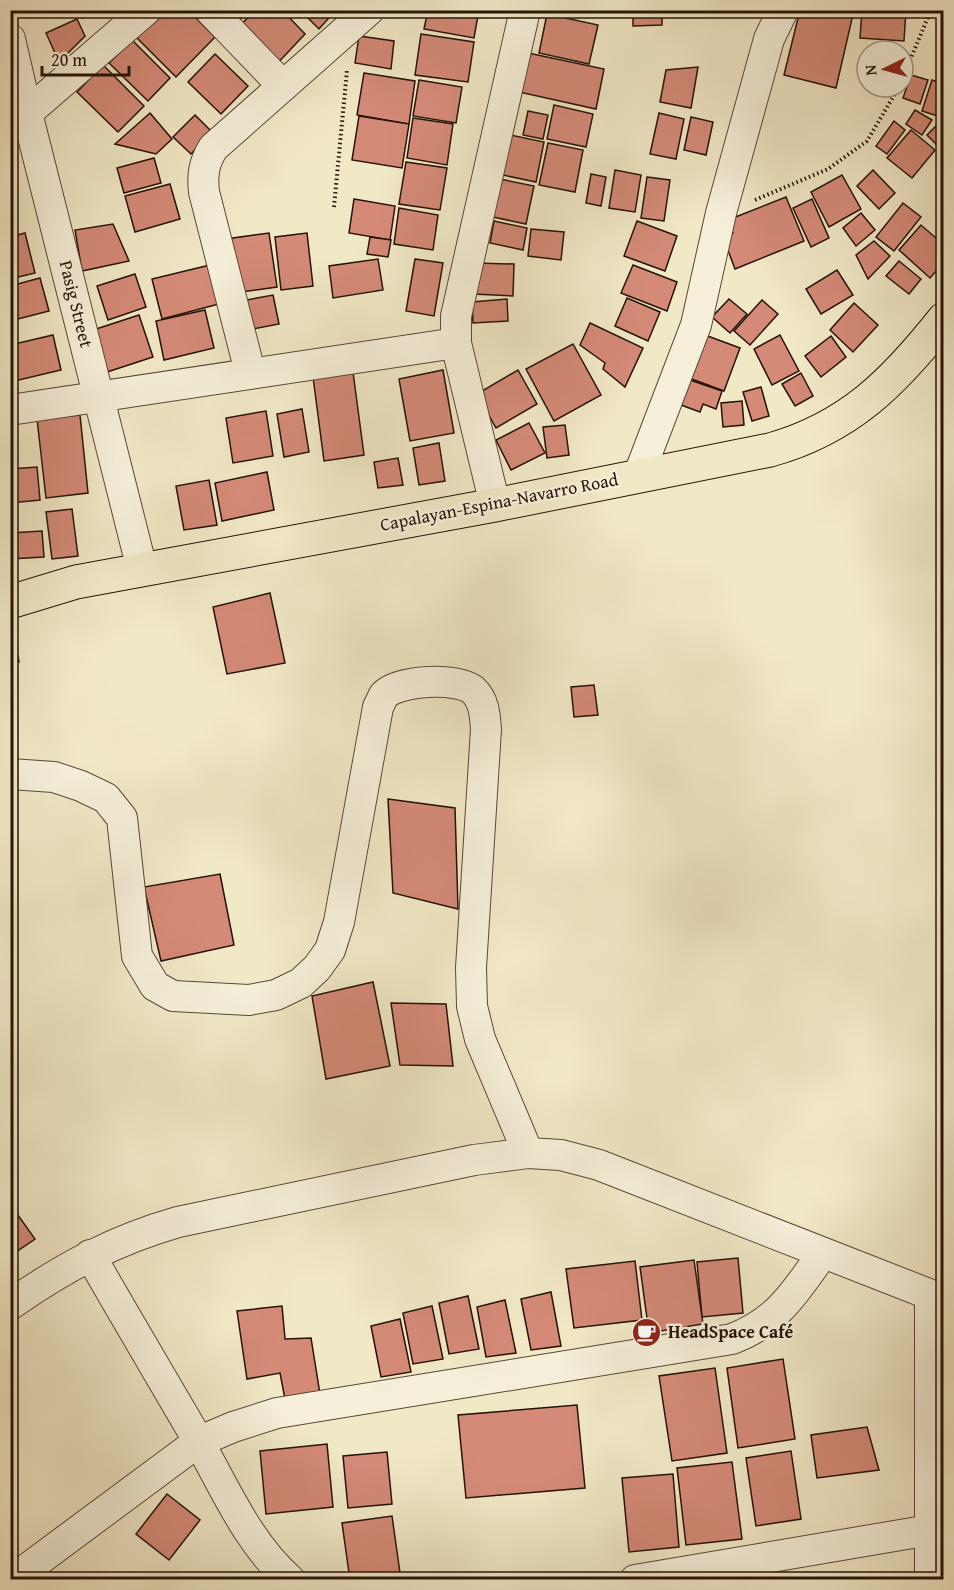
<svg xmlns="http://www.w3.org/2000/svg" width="954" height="1590" font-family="'Gentium Book Plus',serif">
	<rect width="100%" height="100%" fill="#f1e8c6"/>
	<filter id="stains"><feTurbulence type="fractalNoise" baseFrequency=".00333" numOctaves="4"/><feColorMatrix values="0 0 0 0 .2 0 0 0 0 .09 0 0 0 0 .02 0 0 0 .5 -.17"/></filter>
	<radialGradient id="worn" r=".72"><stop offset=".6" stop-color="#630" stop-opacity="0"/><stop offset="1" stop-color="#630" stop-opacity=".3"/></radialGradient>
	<g fill="#d48a77" stroke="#251206" stroke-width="1.5">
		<polygon points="80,10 114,10 82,18"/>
		<polygon points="162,10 188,10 215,37 176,77 136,37"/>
		<polygon points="220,10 249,10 235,25"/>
		<polygon points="255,10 282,10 305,34 274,67 236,30"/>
		<polygon points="300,10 336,10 319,29"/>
		<polygon points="428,10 479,10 474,38 424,29"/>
		<polygon points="552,10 582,10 581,17"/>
		<polygon points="633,10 662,10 662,25 633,26"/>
		<polygon points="800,10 854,10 836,88 784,75"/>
		<polygon points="862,10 906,10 904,41 860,38"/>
		<polygon points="547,14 598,25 589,64 539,53"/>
		<polygon points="77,19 85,36 59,62 46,33"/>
		<polygon points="421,34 474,42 468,82 415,75"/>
		<polygon points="359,36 394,41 391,69 355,63"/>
		<polygon points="132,40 170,78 148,101 109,63"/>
		<polygon points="528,53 604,69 596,109 519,92"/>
		<polygon points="215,54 248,86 221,114 188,82"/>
		<polygon points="103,65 144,106 118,132 77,92"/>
		<polygon points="698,67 691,108 660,102 666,70"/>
		<polygon points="364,73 415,81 409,124 357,115"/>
		<polygon points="911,75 928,80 920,104 903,98"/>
		<polygon points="419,80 462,87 456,123 413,116"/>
		<polygon points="932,80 944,84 944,118 922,111"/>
		<polygon points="554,105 593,114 586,147 547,139"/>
		<polygon points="915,110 932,120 922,135 906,124"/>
		<polygon points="528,111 548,115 543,139 523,135"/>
		<polygon points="150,113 172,139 156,154 115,144"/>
		<polygon points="659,113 684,119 676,159 650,154"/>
		<polygon points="195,115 212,132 191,154 173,137"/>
		<polygon points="359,116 409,124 402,168 352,160"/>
		<polygon points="691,117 713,122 706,155 684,150"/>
		<polygon points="413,118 453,124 447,165 407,158"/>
		<polygon points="894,121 905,130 887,154 876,146"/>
		<polygon points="941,121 944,123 944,143 939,147 927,135"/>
		<polygon points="911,130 935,150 912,178 887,158"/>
		<polygon points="501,133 544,142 536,182 493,173"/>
		<polygon points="548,143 583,150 575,192 539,185"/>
		<polygon points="154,158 161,183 124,193 117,168"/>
		<polygon points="406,162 447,168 440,210 399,204"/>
		<polygon points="10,165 16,187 10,188"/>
		<polygon points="615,170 641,175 635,212 609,208"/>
		<polygon points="873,170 895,193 879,209 857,186"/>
		<polygon points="591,174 606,177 601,206 586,203"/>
		<polygon points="842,175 861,209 829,227 811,192"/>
		<polygon points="647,177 670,180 664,221 641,218"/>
		<polygon points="495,178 534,186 526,224 488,216"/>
		<polygon points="170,184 180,219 135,232 125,196"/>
		<polygon points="786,197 804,241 735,269 723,237 733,233 728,220"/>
		<polygon points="354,199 395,206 390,240 349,233"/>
		<polygon points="812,199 829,238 811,247 793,208"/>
		<polygon points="903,203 921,217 894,251 876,237"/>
		<polygon points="399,208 438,215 433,250 394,244"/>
		<polygon points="861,213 875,230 856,246 843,228"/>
		<polygon points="494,221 527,228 523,250 490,243"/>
		<polygon points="637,221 677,236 665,271 624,256"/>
		<polygon points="113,224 129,261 82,271 75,230"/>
		<polygon points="921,225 944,245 944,262 930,278 899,250"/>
		<polygon points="531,229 564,232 561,260 528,256"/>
		<polygon points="25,233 35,273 10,279 10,237"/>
		<polygon points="269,233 277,287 234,293 226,239"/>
		<polygon points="307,233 313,286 281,290 275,237"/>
		<polygon points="370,237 391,240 388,257 367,254"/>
		<polygon points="874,241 890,256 868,279 856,255"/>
		<polygon points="378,259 383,290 333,298 329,266"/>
		<polygon points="415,259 443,263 434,316 406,311"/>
		<polygon points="899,261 921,279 909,294 886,276"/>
		<polygon points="475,263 514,264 513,296 473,294"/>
		<polygon points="210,265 219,304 162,319 152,279"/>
		<polygon points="633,265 677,282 667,311 621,293"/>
		<polygon points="837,270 853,295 821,314 806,289"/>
		<polygon points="135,274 146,307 108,320 97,286"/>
		<polygon points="40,278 49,311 10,321 10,286"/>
		<polygon points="273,295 279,324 242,331 236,302"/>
		<polygon points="627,298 660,312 648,341 615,326"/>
		<polygon points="507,299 508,321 473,323 472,302"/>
		<polygon points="729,299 747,314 730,333 712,317"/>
		<polygon points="762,300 778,314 750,345 734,331"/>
		<polygon points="854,303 878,325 853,352 830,330"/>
		<polygon points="205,310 214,348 164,360 156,321"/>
		<polygon points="139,315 153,357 104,373 90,331"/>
		<polygon points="590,323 643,348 625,387 603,369 605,363 580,345"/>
		<polygon points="53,335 61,370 10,382 10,345"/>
		<polygon points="705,335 740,348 724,391 689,378"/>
		<polygon points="780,335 799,371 772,385 754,349"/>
		<polygon points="831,336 846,357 821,377 805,356"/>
		<polygon points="573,344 601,395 554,421 526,369"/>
		<polygon points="443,370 454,433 410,441 399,379"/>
		<polygon points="518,370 537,404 496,428 477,394"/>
		<polygon points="353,372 364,455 324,461 313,377"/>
		<polygon points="801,373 813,396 795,406 782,384"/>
		<polygon points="690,380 722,391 716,409 703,404 700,412 681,405"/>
		<polygon points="761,387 769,416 752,421 743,392"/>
		<polygon points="742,401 744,425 723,427 721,403"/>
		<polygon points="302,409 309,452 284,457 277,414"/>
		<polygon points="266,411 273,456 233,463 226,418"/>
		<polygon points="80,415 88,493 46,498 37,419"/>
		<polygon points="529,423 545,453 511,470 496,440"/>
		<polygon points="565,425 569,455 547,458 543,427"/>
		<polygon points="439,443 445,481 419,485 413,448"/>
		<polygon points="398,458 403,485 378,488 374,462"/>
		<polygon points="37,467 40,500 10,503 10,469"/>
		<polygon points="267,472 274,510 222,521 215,483"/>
		<polygon points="209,480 217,525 184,530 176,486"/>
		<polygon points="72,509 78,556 52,559 46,512"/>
		<polygon points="42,531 44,557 10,559 10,533"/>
		<polygon points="270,593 285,663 227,674 213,607"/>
		<polygon points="15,639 19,662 10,664 10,640"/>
		<polygon points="594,685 598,715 574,717 571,687"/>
		<polygon points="388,799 455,808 458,909 393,893"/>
		<polygon points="220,874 234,945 161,961 144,887"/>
		<polygon points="10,978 14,1014 10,1015"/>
		<polygon points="373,982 390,1066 326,1079 312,996"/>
		<polygon points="391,1003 446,1004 453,1066 400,1065"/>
		<polygon points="10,1204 35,1239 10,1256"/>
		<polygon points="738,1258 743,1313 702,1317 697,1262"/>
		<polygon points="694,1260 703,1324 649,1333 640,1267"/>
		<polygon points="635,1261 642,1320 574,1328 566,1269"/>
		<polygon points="551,1292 561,1346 531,1350 521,1299"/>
		<polygon points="468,1296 479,1349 449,1354 439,1303"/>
		<polygon points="505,1300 516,1353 486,1357 477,1307"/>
		<polygon points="282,1306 285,1339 311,1338 320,1394 285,1399 280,1373 247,1379 237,1311"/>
		<polygon points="432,1306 443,1359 413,1364 403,1313"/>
		<polygon points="400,1319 411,1372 381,1377 371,1326"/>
		<polygon points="783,1359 795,1439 738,1448 727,1368"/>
		<polygon points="715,1368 727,1453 672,1461 659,1376"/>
		<polygon points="577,1405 585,1488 466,1498 458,1415"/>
		<polygon points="867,1427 879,1470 817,1478 811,1435"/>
		<polygon points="327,1444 333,1507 266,1514 260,1451"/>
		<polygon points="791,1451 801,1519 756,1526 746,1458"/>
		<polygon points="387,1452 392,1504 348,1508 343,1456"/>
		<polygon points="732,1462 742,1539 686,1545 677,1468"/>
		<polygon points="673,1474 679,1547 629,1552 622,1478"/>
		<polygon points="167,1494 200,1520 169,1560 136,1534"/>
		<polygon points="392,1516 401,1580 350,1580 342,1523"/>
		<polygon points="785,1574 786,1580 752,1580 752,1579"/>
	</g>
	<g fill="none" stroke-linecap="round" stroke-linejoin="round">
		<defs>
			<g id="street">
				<polyline points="210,10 283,86"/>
				<polyline points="10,39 27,113 142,569"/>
				<polyline points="27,113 146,10"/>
				<path d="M250,372l-46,-180c-2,-18 0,-29 9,-44l156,-138"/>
				<polyline points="10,410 456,343"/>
				<polyline points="639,474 696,325 721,213 769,39 783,10"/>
				<polyline points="495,505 456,343 456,316 525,10"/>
				<path d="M10,774l44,3 27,9 25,12 16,20 15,138 18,30 18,10 76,4 27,-5 25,-12 16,-15 13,-18 9,-28 39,-215c2,-3 4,-9 6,-12 15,-15 73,-18 89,-5 11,10 12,25 13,39l-15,239 1,38 8,33 48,114"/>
				<path d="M90,1255c36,63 73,125 109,187 26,47 50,102 91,138"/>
				<polyline points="930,1296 930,1580"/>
				<path d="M10,1305c54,-38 105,-65 168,-83l296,-62 54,-7 33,2 38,10 345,135"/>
				<path d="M12,1580l186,-138 35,-15 44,-14 455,-74c47,-18 63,-47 91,-86"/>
				<polyline points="635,1580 930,1530"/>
			</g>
			<path id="primary" d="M10,602l66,-20 419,-77 275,-55c79,-22 124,-68 174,-131"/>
		</defs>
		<use href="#street" stroke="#584836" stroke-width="32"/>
		<use href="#primary" stroke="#251206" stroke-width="35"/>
		<g stroke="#251206" stroke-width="4" stroke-dasharray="1.5 3" stroke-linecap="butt">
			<polyline points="903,77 931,10"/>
			<polyline points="755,200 828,169 867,141 899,87"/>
			<polyline points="334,207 347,70"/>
		</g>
		<use href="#street" stroke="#f6f0da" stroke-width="30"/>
		<use href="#primary" stroke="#f1e8c6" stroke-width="33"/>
	</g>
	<defs>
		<symbol id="cafe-disc" viewBox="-11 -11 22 22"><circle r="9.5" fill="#8f2418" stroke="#f6f0da"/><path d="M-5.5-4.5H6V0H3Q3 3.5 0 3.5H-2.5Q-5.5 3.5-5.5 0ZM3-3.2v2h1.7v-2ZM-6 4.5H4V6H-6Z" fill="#fff"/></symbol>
	</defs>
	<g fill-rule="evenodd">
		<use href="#cafe-disc" x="630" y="1316" width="33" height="33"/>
	</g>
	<g text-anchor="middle" stroke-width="5" stroke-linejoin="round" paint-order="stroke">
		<g font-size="18" fill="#251206" stroke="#f6f0da">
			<text transform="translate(76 304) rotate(76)" y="6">Pasig Street</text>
			<text transform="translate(499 502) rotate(-11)" y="6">Capalayan-Espina-Navarro Road</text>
		</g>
		<g font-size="18" font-weight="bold" fill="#251206" stroke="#f6f0da" text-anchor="start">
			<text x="668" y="1338">HeadSpace Café</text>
		</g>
	</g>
	<rect width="954" height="1590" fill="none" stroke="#f1e8c6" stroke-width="36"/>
	<rect x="12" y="12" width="930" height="1566" fill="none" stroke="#251206" stroke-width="3"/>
	<rect x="18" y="18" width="918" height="1554" fill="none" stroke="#251206" stroke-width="1.5"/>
	<g transform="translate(885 69) rotate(265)"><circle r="28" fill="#f6f0da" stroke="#a29785" stroke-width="1.5"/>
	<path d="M0-4.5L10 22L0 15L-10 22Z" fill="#8f2418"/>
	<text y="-9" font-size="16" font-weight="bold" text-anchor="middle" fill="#251206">N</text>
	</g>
	<path d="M42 66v9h87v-9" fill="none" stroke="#251206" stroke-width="3"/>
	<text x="51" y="66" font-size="18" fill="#251206" stroke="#f6f0da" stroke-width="4.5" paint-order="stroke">20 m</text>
	<rect width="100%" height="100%" filter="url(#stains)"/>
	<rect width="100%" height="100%" fill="url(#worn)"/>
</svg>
